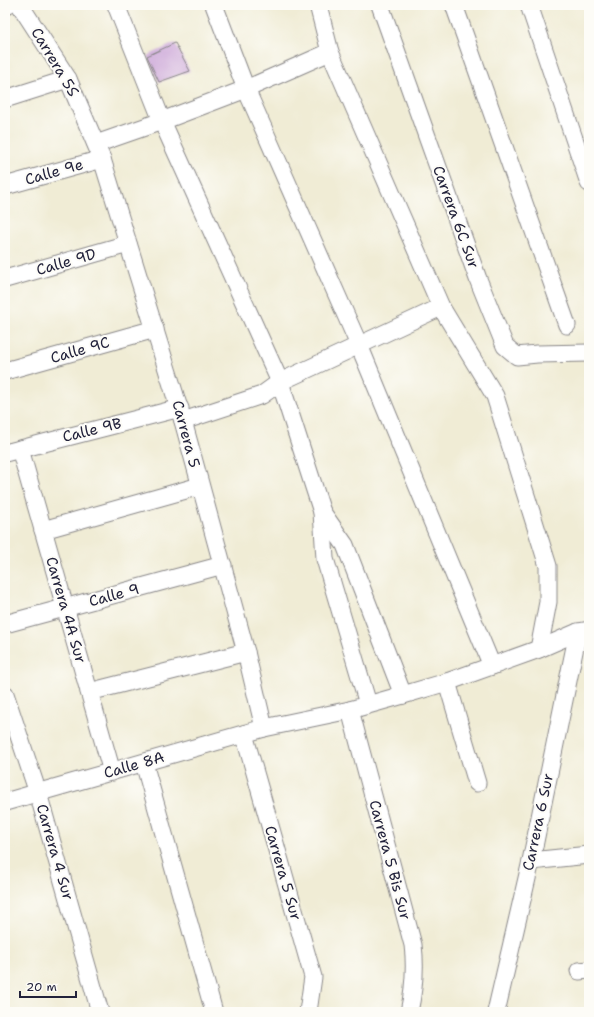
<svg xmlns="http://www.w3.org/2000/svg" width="594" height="1017" font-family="'Shantell Sans',sans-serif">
	<rect width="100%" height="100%" fill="#fdfcf7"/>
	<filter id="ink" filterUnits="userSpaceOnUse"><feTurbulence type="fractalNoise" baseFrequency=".025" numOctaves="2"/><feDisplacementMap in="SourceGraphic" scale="8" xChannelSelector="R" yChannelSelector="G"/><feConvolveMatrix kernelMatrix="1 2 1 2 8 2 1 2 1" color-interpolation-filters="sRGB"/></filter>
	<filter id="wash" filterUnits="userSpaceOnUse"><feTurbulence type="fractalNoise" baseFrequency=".012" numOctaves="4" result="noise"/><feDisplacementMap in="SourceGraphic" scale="16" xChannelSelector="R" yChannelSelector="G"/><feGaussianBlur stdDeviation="0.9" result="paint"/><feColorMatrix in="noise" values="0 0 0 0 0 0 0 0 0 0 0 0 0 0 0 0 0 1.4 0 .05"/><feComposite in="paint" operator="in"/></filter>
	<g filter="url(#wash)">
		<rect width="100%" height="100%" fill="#f0ecd5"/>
		<g id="blocks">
			<polygon fill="#d0aedb" points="175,43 190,71 159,82 147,56"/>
		</g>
	</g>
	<g filter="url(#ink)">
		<use href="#blocks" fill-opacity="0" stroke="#898788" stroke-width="1"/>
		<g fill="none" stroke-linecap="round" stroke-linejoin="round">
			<defs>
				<g id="street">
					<polyline points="20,5 68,79 102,159 183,421 246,652 264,728"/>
					<polyline points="116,5 162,121 280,382 322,512 345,545 403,695"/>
					<polyline points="214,5 246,89 359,345 492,666"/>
					<polyline points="318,5 330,52 441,307 495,396 548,566 548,602 539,649"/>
					<polyline points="380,5 478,279 505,346 517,356 537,354 589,353"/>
					<polyline points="454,5 567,325"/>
					<polyline points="529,5 589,183"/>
					<polyline points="5,6 7,5"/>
					<polyline points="5,99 68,79"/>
					<polyline points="96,144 162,121 246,89 330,52"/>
					<polyline points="5,186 102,159"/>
					<polyline points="5,279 128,244"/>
					<polyline points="5,371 155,329"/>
					<polyline points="183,421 262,395 280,382 441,307"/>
					<polyline points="20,449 112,772"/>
					<polyline points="5,453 180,408"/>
					<polyline points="322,512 325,559 368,704"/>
					<polyline points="43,530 200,486"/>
					<polyline points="5,624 223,565"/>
					<polyline points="447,682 477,783"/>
					<polyline points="89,692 246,652"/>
					<polyline points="5,694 38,793 100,1012"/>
					<path d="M350,710l63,235c3,24 1,44 -4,67"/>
					<polyline points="244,734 313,977 308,1012"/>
					<polyline points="144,763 214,1012"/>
					<polyline points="5,802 264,728 350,710 403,695 447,682 539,649 578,632 589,630"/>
					<polyline points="531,861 589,855"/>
					<polyline points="579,971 589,970"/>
					<polyline points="496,1012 531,861 578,632"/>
				</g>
			</defs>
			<use href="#street" stroke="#898788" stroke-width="19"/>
			<use href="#street" stroke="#fff" stroke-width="17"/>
		</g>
	</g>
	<g text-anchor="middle" stroke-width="4" stroke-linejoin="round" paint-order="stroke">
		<g font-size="15" fill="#22223b" stroke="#fdfcf7">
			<text transform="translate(55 62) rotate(59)" y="5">Carrera 5S</text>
			<text transform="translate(54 172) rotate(-16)" y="5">Calle 9e</text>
			<text transform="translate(456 217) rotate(70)" y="5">Carrera 6C Sur</text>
			<text transform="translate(66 262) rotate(-16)" y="5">Calle 9D</text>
			<text transform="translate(80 350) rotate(-16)" y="5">Calle 9C</text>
			<text transform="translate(92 430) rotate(-14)" y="5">Calle 9B</text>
			<text transform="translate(186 434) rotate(75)" y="5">Carrera 5</text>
			<text transform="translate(114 595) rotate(-15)" y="5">Calle 9</text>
			<text transform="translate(66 610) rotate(74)" y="5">Carrera 4A Sur</text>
			<text transform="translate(134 765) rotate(-16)" y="5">Calle 8A</text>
			<text transform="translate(538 822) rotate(-78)" y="5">Carrera 6 Sur</text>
			<text transform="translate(55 852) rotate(74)" y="5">Carrera 4 Sur</text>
			<text transform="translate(390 860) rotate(75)" y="5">Carrera 5 Bis Sur</text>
			<text transform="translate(283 873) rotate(74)" y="5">Carrera 5 Sur</text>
		</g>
	</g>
	<rect width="594" height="1017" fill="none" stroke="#fdfcf7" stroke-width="20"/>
	<path d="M20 991v6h56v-6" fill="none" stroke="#22223b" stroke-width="2"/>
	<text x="26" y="991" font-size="12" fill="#22223b" stroke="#fdfcf7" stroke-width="3" paint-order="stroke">20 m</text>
</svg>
